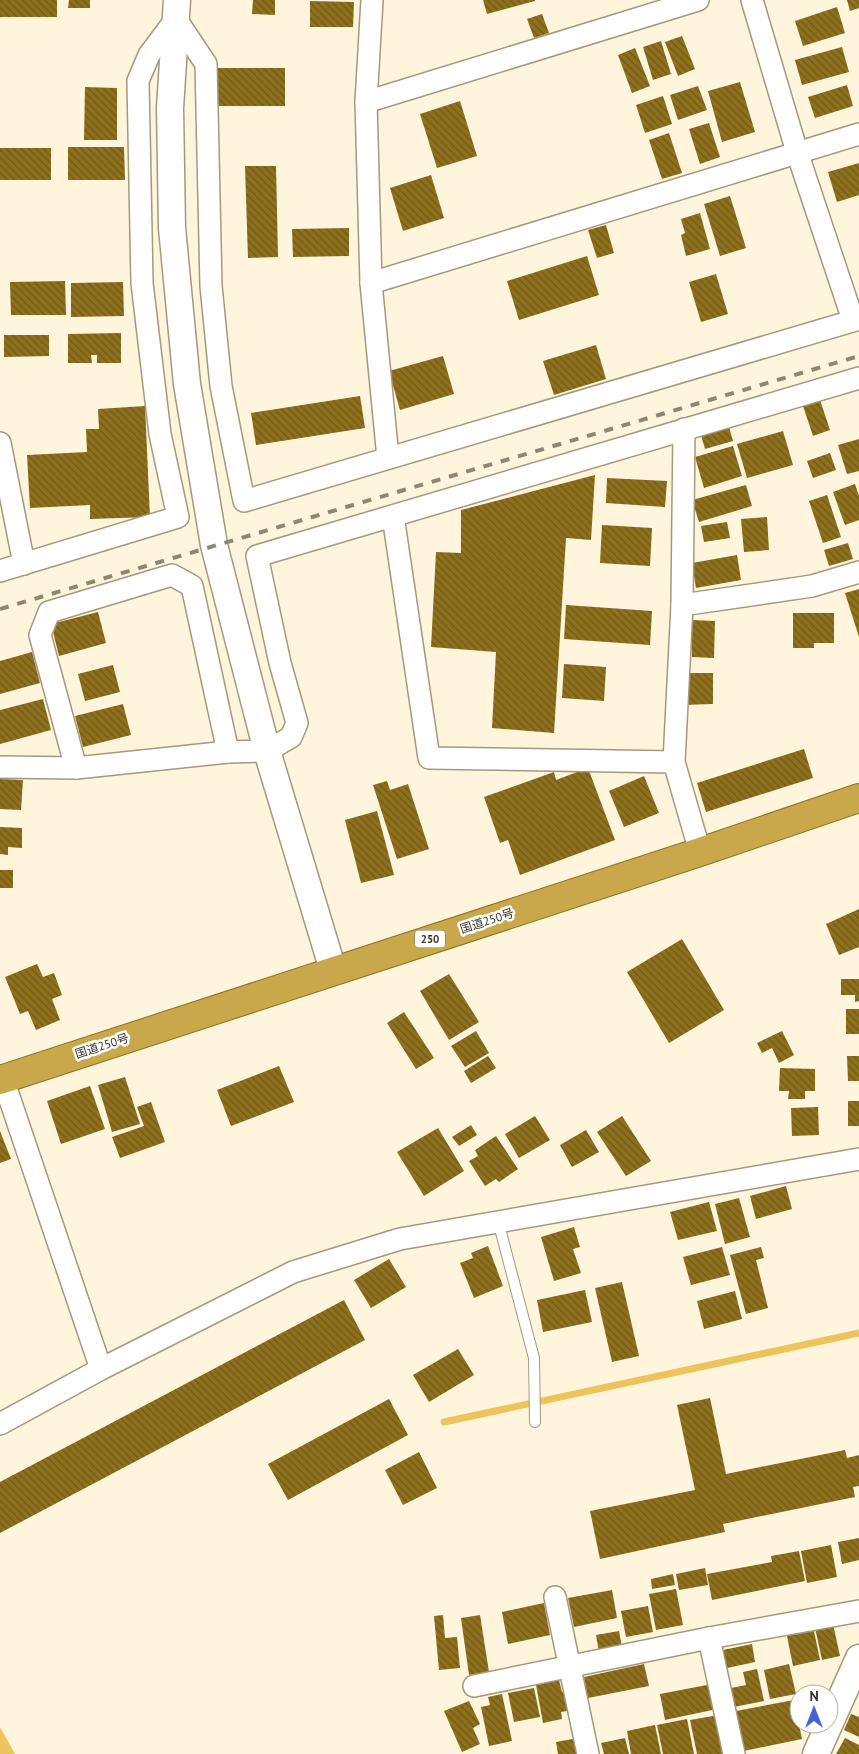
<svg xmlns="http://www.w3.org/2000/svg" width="859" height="1754" font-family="'PT Sans','Noto Sans JP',sans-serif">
	<defs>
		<pattern id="building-back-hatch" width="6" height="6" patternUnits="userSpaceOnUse" patternTransform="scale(1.25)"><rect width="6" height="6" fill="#8e701d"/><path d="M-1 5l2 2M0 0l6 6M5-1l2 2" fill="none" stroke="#6f5819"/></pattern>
	</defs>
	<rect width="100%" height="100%" fill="#fff5dc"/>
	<polygon fill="#ecc35d" points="0,1727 15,1754 0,1754"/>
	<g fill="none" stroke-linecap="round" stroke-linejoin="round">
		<polyline stroke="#ecc35d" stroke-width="7" points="444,1422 859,1333"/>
	</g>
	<g fill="url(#building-back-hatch)">
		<rect x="0" y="0" width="57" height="17"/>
		<polygon points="69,0 90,0 90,8 68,8"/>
		<polygon points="253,0 275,0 275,15 252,14"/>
		<polygon points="483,0 535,0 535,1 487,14"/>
		<polygon points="847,0 859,0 859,8 850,11"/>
		<polygon points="310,1 354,2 353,27 310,27"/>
		<polygon points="837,7 845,33 803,46 795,21"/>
		<polygon points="542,14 549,33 534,38 527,19"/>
		<polygon points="682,36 695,69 678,76 665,42"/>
		<polygon points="661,41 671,74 653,80 643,47"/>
		<polygon points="842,47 849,72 802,85 795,60"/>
		<polygon points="635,48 650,86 632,93 618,55"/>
		<rect x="216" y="68" width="69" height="38"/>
		<polygon points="740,82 755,132 722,142 708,91"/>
		<polygon points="847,85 853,106 815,118 808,97"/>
		<polygon points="698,86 707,110 678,120 670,95"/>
		<polygon points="85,87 117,88 117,140 84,140"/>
		<polygon points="663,96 672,124 645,133 636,105"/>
		<polygon points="460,101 477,156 437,168 420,114"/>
		<polygon points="709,123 720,157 700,164 689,129"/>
		<polygon points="669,133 682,173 662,179 649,140"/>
		<polygon points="68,147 124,147 125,180 68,180"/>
		<rect x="0" y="148" width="51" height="32"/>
		<polygon points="859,163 859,195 837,202 828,172"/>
		<polygon points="245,166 276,166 278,257 248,258"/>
		<polygon points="431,175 444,218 403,231 390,188"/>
		<polygon points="730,196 746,248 720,256 704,204"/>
		<polygon points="700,213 710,249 686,256 681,235 685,233 681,219"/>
		<polygon points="606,225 614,253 597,258 588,230"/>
		<polygon points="349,228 349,256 293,257 292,229"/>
		<polygon points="587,256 599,295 519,320 507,281"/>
		<polygon points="716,274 728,314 701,322 689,282"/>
		<polygon points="65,281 66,315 11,315 10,282"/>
		<polygon points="123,282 124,316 71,317 71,283"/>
		<polygon points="121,333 121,363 97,363 97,355 91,355 92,363 68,363 68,334"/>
		<polygon points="4,335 49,335 49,356 4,357"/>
		<polygon points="596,345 606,379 554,395 543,361"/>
		<polygon points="443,356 454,394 400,410 389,371"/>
		<polygon points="360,396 365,428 256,445 251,413"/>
		<polygon points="820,400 830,430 813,436 803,406"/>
		<polygon points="145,406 150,517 90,519 90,505 30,508 27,455 87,452 86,429 99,429 98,409"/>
		<polygon points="729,427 733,441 705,449 701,435"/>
		<polygon points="783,431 793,465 747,478 737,444"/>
		<polygon points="859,439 859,471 847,474 838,445"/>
		<polygon points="733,446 742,476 704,488 695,457"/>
		<polygon points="830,453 836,470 813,478 807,461"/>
		<polygon points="595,475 591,540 566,538 554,733 492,728 496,652 431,647 436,552 461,553 461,510"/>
		<polygon points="607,478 667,481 665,507 606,503"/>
		<polygon points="855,484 859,496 859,520 845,525 833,492"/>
		<polygon points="746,485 752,506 699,522 692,500"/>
		<polygon points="827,495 841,537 823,543 809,501"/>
		<polygon points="767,517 769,550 744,552 741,519"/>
		<polygon points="727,522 730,538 704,542 701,526"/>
		<polygon points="602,525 652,528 650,566 600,563"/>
		<polygon points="848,543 853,559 829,566 824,550"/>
		<polygon points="737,555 741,580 696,588 692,563"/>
		<polygon points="859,589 859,637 845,593"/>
		<polygon points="566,605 652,611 650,645 564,639"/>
		<polygon points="98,612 106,643 59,656 51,624"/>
		<polygon points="793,613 834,613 834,643 814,643 814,648 793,648"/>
		<polygon points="692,620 715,621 714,658 692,657"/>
		<polygon points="32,652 40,683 0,694 0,661"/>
		<polygon points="564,664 606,667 604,701 562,698"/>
		<polygon points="113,665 120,692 85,701 78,674"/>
		<polygon points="683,673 713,673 713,704 683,705"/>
		<polygon points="43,699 51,730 0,744 0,710"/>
		<polygon points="123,704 131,735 83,747 75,716"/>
		<polygon points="804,749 813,778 706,812 697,783"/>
		<polygon points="588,768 615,840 520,875 508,840 500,843 484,797 554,772 556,780"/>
		<polygon points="644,776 659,813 624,827 609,791"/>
		<polygon points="0,779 23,780 21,810 0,809"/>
		<polygon points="387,781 390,790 408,784 429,849 397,859 373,785"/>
		<polygon points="377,811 394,875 361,883 345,820"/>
		<polygon points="0,827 22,828 22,848 8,847 8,855 0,854"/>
		<rect x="0" y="870" width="13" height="18"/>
		<polygon points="859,909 859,947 839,955 826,924"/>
		<polygon points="682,939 724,1010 669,1043 627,972"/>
		<polygon points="37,964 43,977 54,973 62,995 52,999 60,1020 36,1030 28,1011 20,1014 5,977"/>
		<polygon points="449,974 479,1022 449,1040 420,991"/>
		<polygon points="841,979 859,979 859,1001 855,1002 855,995 841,995"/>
		<rect x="846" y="1009" width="13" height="25"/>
		<polygon points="404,1012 434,1058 416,1069 387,1023"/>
		<polygon points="476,1031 489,1053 465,1067 451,1046"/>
		<polygon points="782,1031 794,1055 779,1063 772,1048 762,1053 757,1043"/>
		<polygon points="488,1056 496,1068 471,1083 464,1071"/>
		<polygon points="847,1056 859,1056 859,1081 848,1081"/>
		<polygon points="279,1066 294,1102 231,1126 217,1090"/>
		<polygon points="780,1068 815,1069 815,1091 805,1091 805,1099 788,1099 789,1091 779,1091"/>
		<polygon points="125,1077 140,1124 112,1132 98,1085"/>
		<polygon points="90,1086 105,1129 61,1144 47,1101"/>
		<rect x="848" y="1101" width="11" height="25"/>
		<polygon points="151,1102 165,1142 120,1158 112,1137 144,1126 137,1107"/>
		<polygon points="818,1107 819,1135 792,1136 791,1108"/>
		<polygon points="535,1116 550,1140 519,1158 505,1134"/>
		<polygon points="622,1116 651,1161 626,1176 597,1132"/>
		<polygon points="471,1125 477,1135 459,1146 452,1137"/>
		<polygon points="438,1128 464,1171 424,1196 397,1152"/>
		<polygon points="586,1130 599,1152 572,1167 560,1145"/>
		<polygon points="0,1131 11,1159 0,1163"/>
		<polygon points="496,1136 518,1169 499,1182 496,1179 485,1186 469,1161 478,1156 475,1150"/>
		<polygon points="786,1186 792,1209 756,1219 750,1196"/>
		<polygon points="739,1198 750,1237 725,1244 715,1204"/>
		<polygon points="709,1202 717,1231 678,1240 670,1212"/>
		<polygon points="574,1227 580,1247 573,1249 581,1273 554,1281 541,1237"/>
		<polygon points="488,1246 503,1286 474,1298 460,1263 473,1258 471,1253"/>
		<polygon points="722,1247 730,1275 691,1285 683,1257"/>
		<polygon points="761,1247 764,1258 756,1260 768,1308 746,1314 730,1255"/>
		<polygon points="389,1259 406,1287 371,1308 354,1280"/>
		<polygon points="622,1282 639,1356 612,1362 595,1288"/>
		<polygon points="585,1290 592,1322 543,1332 537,1300"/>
		<polygon points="735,1291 742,1319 704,1329 697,1301"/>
		<polygon points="344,1300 365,1340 0,1533 0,1482"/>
		<polygon points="458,1349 474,1375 429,1402 413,1375"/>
		<polygon points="710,1398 726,1474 845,1450 847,1458 859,1455 859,1486 853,1487 855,1497 723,1524 725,1532 600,1559 590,1511 695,1490 677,1405"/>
		<polygon points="389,1399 408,1435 288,1500 268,1464"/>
		<polygon points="419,1452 437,1488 403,1505 385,1470"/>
		<polygon points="859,1538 859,1560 842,1564 838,1542"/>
		<polygon points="831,1545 837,1577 807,1583 801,1551"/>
		<polygon points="799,1551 805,1581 712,1600 707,1574 772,1562 771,1556"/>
		<polygon points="705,1568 708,1585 679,1590 676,1574"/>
		<polygon points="673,1574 675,1585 652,1589 651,1579"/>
		<polygon points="676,1589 683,1625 656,1630 649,1594"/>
		<polygon points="612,1590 617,1618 574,1627 568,1598"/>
		<polygon points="544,1603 550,1635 508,1644 502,1612"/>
		<polygon points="648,1606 653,1632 626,1637 621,1611"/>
		<polygon points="443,1615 445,1638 457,1637 460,1668 439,1670 434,1616"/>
		<polygon points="480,1615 489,1672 469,1675 461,1618"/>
		<polygon points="833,1624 840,1656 822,1660 815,1628"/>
		<polygon points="619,1631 622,1647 599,1652 596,1635"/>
		<polygon points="814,1631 820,1660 793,1666 787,1636"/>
		<polygon points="752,1644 755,1662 727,1668 723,1650"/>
		<polygon points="644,1664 649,1686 588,1698 584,1677"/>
		<polygon points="789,1664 796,1694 770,1699 764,1670"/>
		<polygon points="757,1669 764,1701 734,1707 731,1688 746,1685 743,1672"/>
		<polygon points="559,1680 562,1692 570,1690 573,1710 561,1712 562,1719 543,1723 536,1685"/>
		<polygon points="712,1684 717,1709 665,1720 660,1694"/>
		<polygon points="534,1688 540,1717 514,1722 508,1693"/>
		<polygon points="502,1694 512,1741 489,1746 481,1707 490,1705 488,1697"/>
		<polygon points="794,1700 802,1739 744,1751 736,1711"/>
		<polygon points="469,1701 480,1724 473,1728 480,1744 462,1752 444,1711"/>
		<polygon points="851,1714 859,1717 859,1737 844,1730"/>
		<polygon points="719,1715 727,1754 697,1754 690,1720"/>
		<polygon points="687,1719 694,1754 663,1754 657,1725"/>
		<polygon points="655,1725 661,1754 631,1754 627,1731"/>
		<polygon points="578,1738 577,1754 558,1754 556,1742"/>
		<polygon points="625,1738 629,1754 604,1754 601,1743"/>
		<polygon points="845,1738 859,1745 859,1754 836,1754"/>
	</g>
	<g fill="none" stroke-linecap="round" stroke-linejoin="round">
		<defs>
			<polyline id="service" points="498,1221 534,1358 535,1422"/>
			<g id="minor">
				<polyline points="372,0 366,102 371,283 388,458"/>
				<polyline points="752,0 797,152 853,320"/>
				<polyline points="366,102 698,0"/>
				<polyline points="371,283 859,134"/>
				<polyline points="684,429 682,605 674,762 700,852"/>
				<polyline points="0,443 24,564"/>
				<polyline points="393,516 429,758 674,762"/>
				<polyline points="0,571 178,517 160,434 142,283 138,81 149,55 176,19 206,64 211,286 221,386 244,501 859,319"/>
				<polyline points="682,605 812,586 859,572"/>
				<polyline points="0,767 76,768 228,752 267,751 291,737 297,723 280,663 257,556 859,378"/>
				<polyline points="76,768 40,635 49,612 172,575 192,586 228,752"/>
				<polyline points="3,1079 101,1369"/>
				<polyline points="0,1424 101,1369 293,1272 400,1239 859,1159"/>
				<polyline points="555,1597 588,1754"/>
				<polyline points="709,1638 734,1754"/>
				<polyline points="474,1686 709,1638 859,1611"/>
			</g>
			<g id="tertiary">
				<polyline points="177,0 170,108 172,228 187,384 214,545 267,751 333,970"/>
				<polyline points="816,1754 859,1658"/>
			</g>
			<polyline id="trunk" points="0,1080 700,852 859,798"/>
		</defs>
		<use href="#service" stroke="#a5997c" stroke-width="12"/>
		<use href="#minor" stroke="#a5997c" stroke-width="24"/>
		<use href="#tertiary" stroke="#a5997c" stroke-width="29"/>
		<use href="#trunk" stroke="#8e7222" stroke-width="30"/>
		<use href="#service" stroke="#fff" stroke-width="10"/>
		<use href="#minor" stroke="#fff" stroke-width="21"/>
		<use href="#tertiary" stroke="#fff" stroke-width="26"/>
		<use href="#trunk" stroke="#c8a84b" stroke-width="28"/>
		<polyline stroke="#8d8675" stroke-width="4" stroke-dasharray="9 9" stroke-linecap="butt" points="0,609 859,356"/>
	</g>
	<g text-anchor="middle" stroke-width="5" stroke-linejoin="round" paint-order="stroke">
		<rect fill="#fff" stroke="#757169" stroke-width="1" x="415" y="930.5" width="30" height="17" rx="4"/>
		<g font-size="11" font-weight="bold" fill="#3a3429">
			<text x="430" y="943">250</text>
		</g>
		<g font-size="12" fill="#3a3429" stroke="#fff">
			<text transform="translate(487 921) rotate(-18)" y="4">国道250号</text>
			<text transform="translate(102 1046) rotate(-18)" y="4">国道250号</text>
		</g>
	</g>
	<g transform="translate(814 1709)"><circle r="24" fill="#ffffff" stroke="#b0aea9"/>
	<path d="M0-4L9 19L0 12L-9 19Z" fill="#4263d6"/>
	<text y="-8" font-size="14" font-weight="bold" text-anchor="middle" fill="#3a3429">N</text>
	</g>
</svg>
